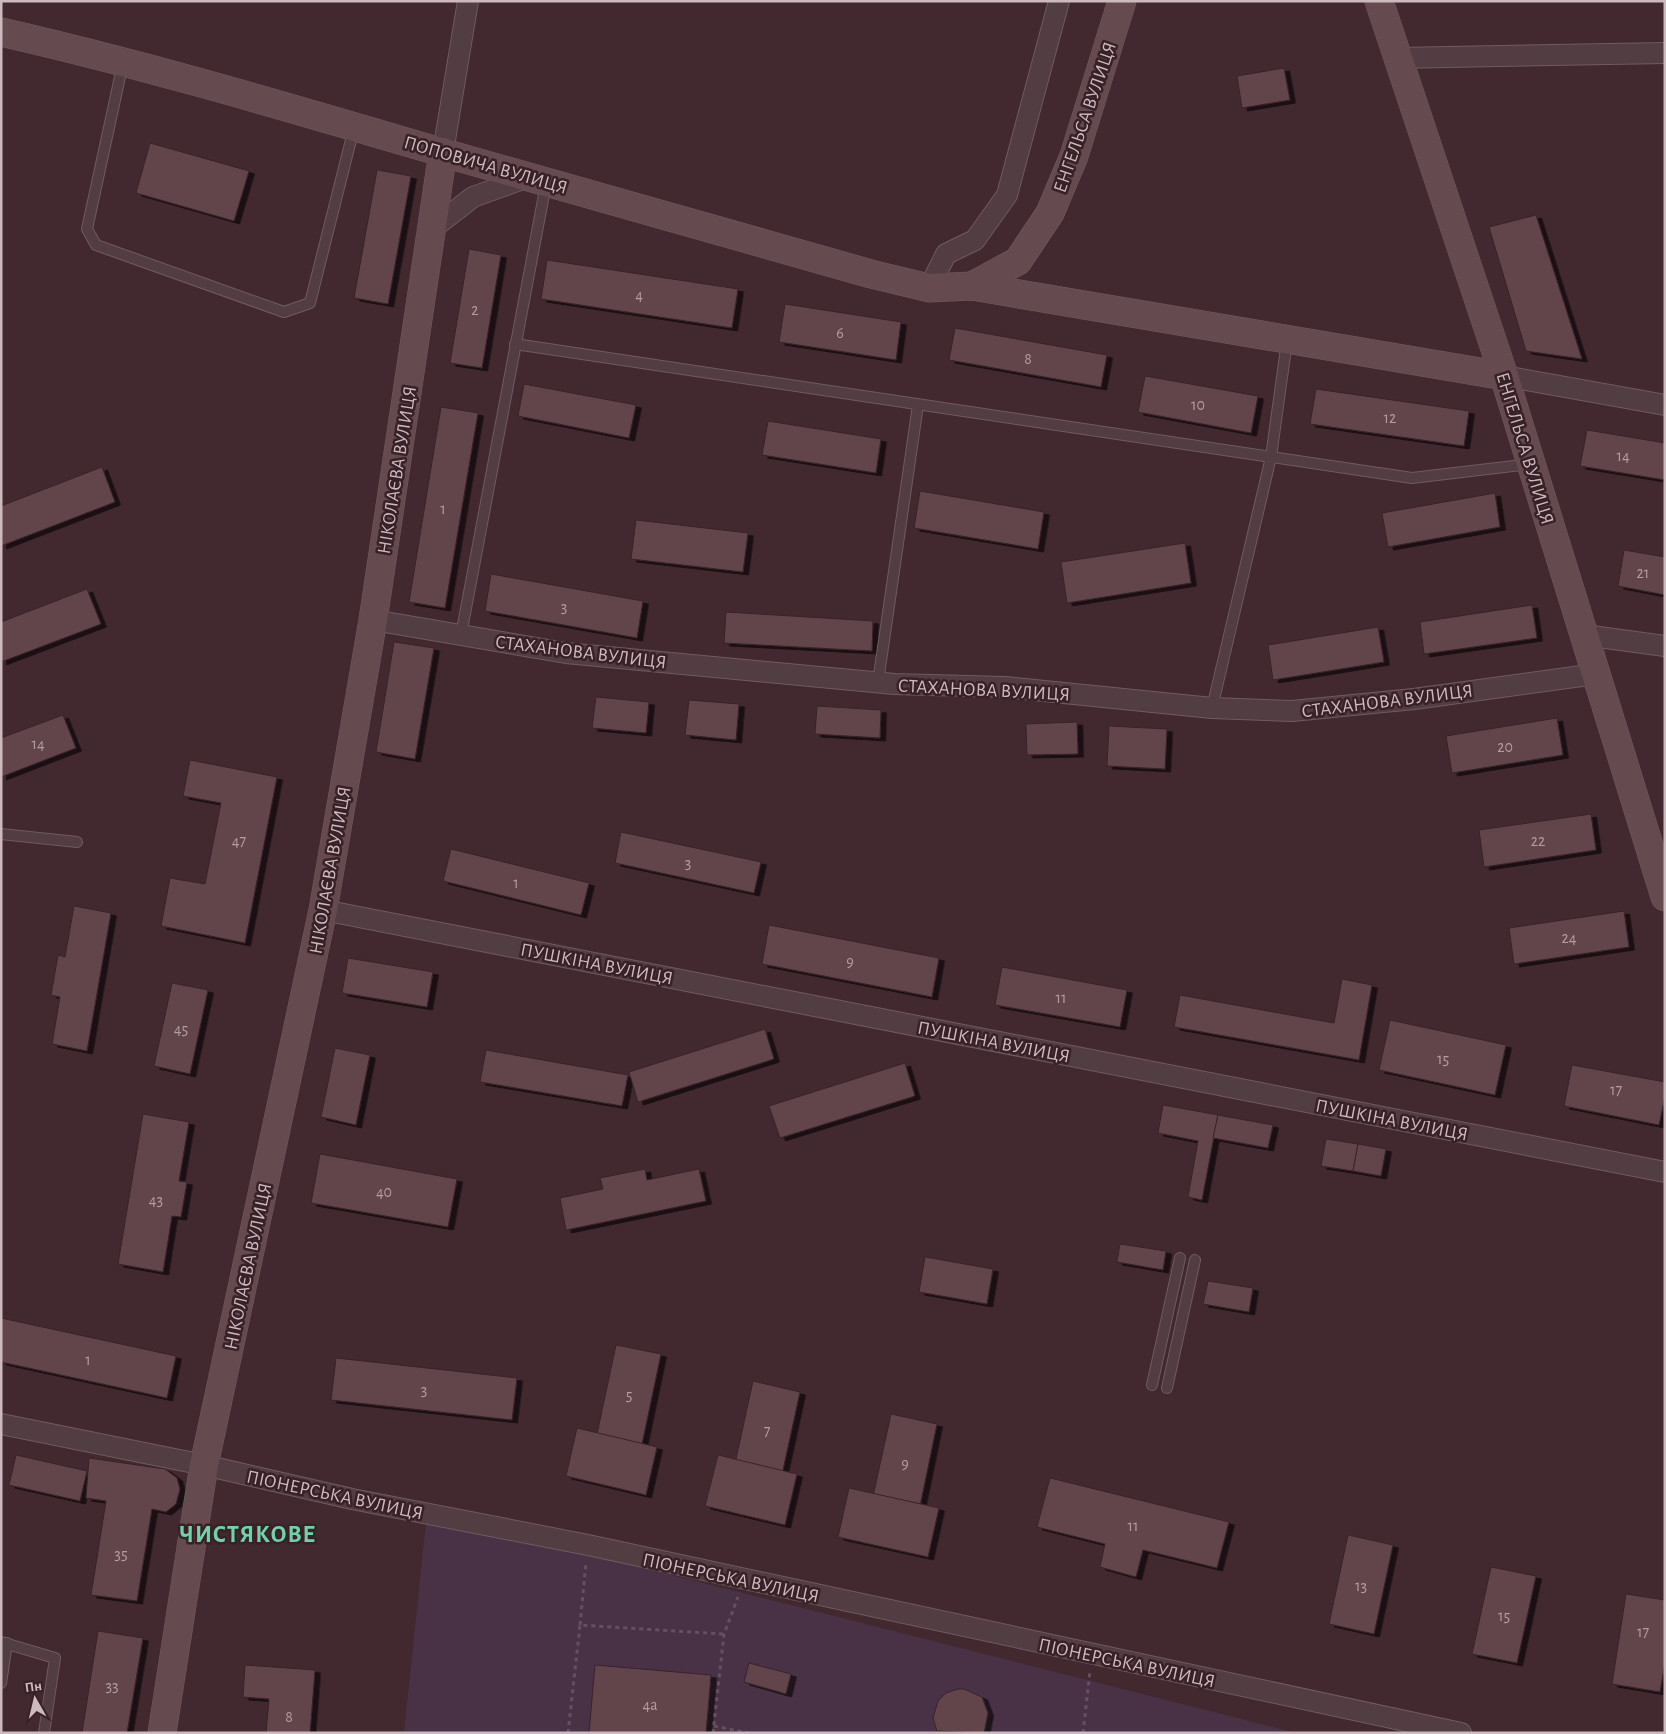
<svg xmlns="http://www.w3.org/2000/svg" width="1666" height="1734" font-family="'Alegreya Sans',sans-serif">
	<defs>
		<filter id="shadow"><feDropShadow dx="5.5" dy="3" stdDeviation="0" flood-color="#0009"/></filter>
	</defs>
	<rect width="100%" height="100%" fill="#42292f"/>
	<polygon fill="#493246" points="427,1513 1297,1733 404,1733"/>
	<g fill="#62454c" stroke="#392329" filter="url(#shadow)">
		<polygon points="1284,68 1290,100 1242,108 1237,76"/>
		<polygon points="150,143 249,171 234,221 136,193"/>
		<polygon points="377,170 411,176 388,304 354,298"/>
		<polygon points="1536,215 1582,359 1526,351 1489,227"/>
		<polygon points="469,249 501,255 482,368 450,363"/>
		<polygon points="547,260 738,289 732,328 541,299"/>
		<polygon points="785,304 901,322 896,360 779,342"/>
		<polygon points="955,328 1107,355 1101,387 949,360"/>
		<polygon points="1145,376 1258,396 1251,433 1138,412"/>
		<polygon points="524,384 636,405 629,438 518,416"/>
		<polygon points="1316,389 1469,411 1464,446 1310,424"/>
		<polygon points="441,407 478,413 445,608 409,602"/>
		<polygon points="768,421 881,439 876,473 762,455"/>
		<polygon points="1587,430 1665,443 1665,480 1580,466"/>
		<polygon points="102,467 115,502 1,546 1,506"/>
		<polygon points="920,491 1044,512 1038,549 914,528"/>
		<polygon points="1495,493 1500,527 1388,547 1382,513"/>
		<polygon points="636,520 748,533 743,572 631,559"/>
		<polygon points="1185,543 1191,583 1067,603 1061,562"/>
		<polygon points="1624,550 1665,557 1665,595 1618,586"/>
		<polygon points="491,574 643,601 637,638 485,611"/>
		<polygon points="87,589 101,624 1,662 1,622"/>
		<polygon points="1532,605 1537,638 1424,654 1420,622"/>
		<polygon points="726,612 873,621 872,651 724,643"/>
		<polygon points="1378,627 1384,662 1273,680 1268,645"/>
		<polygon points="394,642 434,648 415,759 376,752"/>
		<polygon points="596,697 649,702 646,733 592,728"/>
		<polygon points="689,700 739,704 736,740 685,735"/>
		<polygon points="817,706 881,710 880,738 815,734"/>
		<polygon points="63,715 76,748 1,777 1,738"/>
		<polygon points="1557,718 1563,755 1452,773 1446,736"/>
		<polygon points="1077,722 1078,754 1027,755 1026,724"/>
		<polygon points="1109,726 1167,729 1165,769 1107,766"/>
		<polygon points="190,760 277,777 245,943 161,926 170,878 205,884 221,803 183,796"/>
		<polygon points="1591,814 1596,850 1484,867 1479,830"/>
		<polygon points="621,832 761,862 754,893 615,863"/>
		<polygon points="451,849 589,883 581,915 443,881"/>
		<polygon points="74,906 111,913 87,1051 52,1044 60,997 51,995 58,955 65,957"/>
		<polygon points="1624,911 1629,947 1514,964 1509,928"/>
		<polygon points="769,925 939,958 932,997 762,964"/>
		<polygon points="348,958 433,972 427,1007 342,993"/>
		<polygon points="1002,967 1127,990 1120,1027 995,1005"/>
		<polygon points="1342,979 1372,985 1359,1060 1174,1027 1180,995 1334,1023"/>
		<polygon points="172,983 208,990 190,1074 154,1066"/>
		<polygon points="1390,1020 1506,1045 1495,1095 1379,1070"/>
		<polygon points="765,1029 774,1059 638,1102 629,1072"/>
		<polygon points="335,1048 370,1055 356,1125 321,1117"/>
		<polygon points="486,1050 628,1075 622,1106 480,1082"/>
		<polygon points="905,1063 915,1096 780,1138 769,1106"/>
		<polygon points="1572,1065 1665,1082 1665,1096 1659,1125 1564,1106"/>
		<polygon points="1163,1105 1218,1115 1202,1200 1188,1197 1198,1141 1158,1133"/>
		<polygon points="143,1114 189,1122 179,1181 187,1182 181,1217 172,1216 163,1272 118,1264"/>
		<polygon points="1218,1115 1273,1125 1268,1148 1213,1138"/>
		<polygon points="1326,1139 1358,1144 1353,1171 1321,1166"/>
		<polygon points="1358,1144 1386,1149 1381,1176 1353,1171"/>
		<polygon points="320,1154 457,1179 448,1227 311,1203"/>
		<polygon points="645,1169 647,1180 699,1169 706,1201 566,1230 560,1198 603,1189 600,1178"/>
		<polygon points="1120,1244 1166,1251 1163,1270 1117,1262"/>
		<polygon points="925,1257 993,1269 987,1304 919,1292"/>
		<polygon points="1208,1281 1253,1288 1249,1312 1203,1304"/>
		<polygon points="1,1318 176,1356 167,1398 1,1362"/>
		<polygon points="616,1345 661,1354 642,1444 597,1434"/>
		<polygon points="336,1358 517,1378 512,1420 331,1400"/>
		<polygon points="753,1381 800,1392 781,1479 734,1468"/>
		<polygon points="891,1414 937,1424 919,1511 872,1501"/>
		<polygon points="577,1428 657,1447 646,1495 566,1476"/>
		<polygon points="16,1455 87,1471 80,1501 9,1485"/>
		<polygon points="718,1455 797,1474 785,1525 705,1506"/>
		<polygon points="89,1458 165,1469 177,1478 180,1489 176,1504 166,1512 152,1509 137,1601 91,1595 106,1501 86,1498"/>
		<polygon points="1050,1478 1229,1522 1217,1568 1143,1550 1136,1577 1100,1567 1105,1544 1037,1527"/>
		<polygon points="849,1488 939,1508 928,1557 838,1537"/>
		<polygon points="1348,1535 1393,1545 1374,1634 1329,1624"/>
		<polygon points="1491,1567 1536,1576 1517,1663 1472,1654"/>
		<polygon points="1626,1594 1665,1600 1665,1662 1660,1692 1612,1684"/>
		<polygon points="98,1631 143,1638 127,1733 82,1733"/>
		<polygon points="749,1663 791,1674 786,1694 744,1682"/>
		<polygon points="245,1665 315,1670 310,1733 266,1733 269,1699 243,1697"/>
		<polygon points="595,1665 711,1675 706,1733 589,1733"/>
		<polygon points="958,1689 964,1689 982,1697 988,1713 984,1733 937,1731 933,1718 938,1701 946,1693"/>
	</g>
	<g fill="none" stroke-linecap="round" stroke-linejoin="round">
		<defs>
			<g id="lane">
				<polyline points="123,63 87,229 96,245 284,312 310,303 354,128"/>
				<polyline points="515,344 1412,478 1530,464"/>
				<polyline points="461,635 546,184"/>
				<polyline points="878,682 918,405"/>
				<polyline points="1212,708 1271,457 1287,341"/>
				<polyline points="1,834 77,842"/>
				<polyline points="1152,1385 1180,1258"/>
				<polyline points="1167,1388 1195,1260"/>
				<polyline points="1,1642 55,1658 44,1733"/>
				<polyline points="1,1683 7,1643"/>
			</g>
			<g id="street">
				<polyline points="1396,58 1665,53"/>
				<polyline points="443,152 468,1"/>
				<polyline points="433,228 473,197 531,176"/>
				<polyline points="929,288 946,254 975,240 1007,195 1059,1"/>
				<polyline points="1504,376 1665,405"/>
				<polyline points="373,620 566,653 894,684 1005,687 1212,708 1292,711 1414,699 1596,674"/>
				<polyline points="1584,635 1665,646"/>
				<polyline points="323,910 1665,1172"/>
				<polyline points="1,1424 204,1465 352,1499 588,1545 1461,1733"/>
			</g>
			<g id="secondary">
				<polyline points="1379,1 1504,376 1665,897"/>
				<path d="M1,32c149,34 296,78 443,121 142,41 285,80 427,121l58,14 43,-2 532,90"/>
				<polyline points="972,286 1018,261 1050,213 1074,156 1122,1"/>
				<polyline points="162,1733 204,1465 323,910 373,620 443,152"/>
			</g>
		</defs>
		<use href="#lane" stroke="#6f5b60" stroke-width="12"/>
		<use href="#street" stroke="#6f5b60" stroke-width="22"/>
		<use href="#secondary" stroke="#6f5b60" stroke-width="29"/>
		<g stroke="#665060" stroke-width="3" stroke-dasharray="4 4" stroke-linecap="butt">
			<polyline points="580,1625 586,1563"/>
			<polyline points="714,1726 749,1733"/>
			<polyline points="568,1733 580,1625 724,1634"/>
			<polyline points="713,1733 724,1634 738,1597"/>
			<polyline points="1083,1733 1090,1671"/>
		</g>
		<use href="#lane" stroke="#523d42" stroke-width="10"/>
		<use href="#street" stroke="#523d42" stroke-width="20"/>
		<use href="#secondary" stroke="#654b50" stroke-width="28"/>
	</g>
	<g text-anchor="middle" stroke-width="5" stroke-linejoin="round" paint-order="stroke">
		<g font-size="16" fill="#b29da2">
			<text x="639" y="300">4</text>
			<text x="475" y="315">2</text>
			<text x="840" y="338">6</text>
			<text x="1028" y="364">8</text>
			<text x="1198" y="410">10</text>
			<text x="1390" y="423">12</text>
			<text x="1623" y="461">14</text>
			<text x="443" y="514">1</text>
			<text x="1643" y="578">21</text>
			<text x="564" y="612">3</text>
			<text x="38" y="749">14</text>
			<text x="1505" y="752">20</text>
			<text x="239" y="846">47</text>
			<text x="1538" y="846">22</text>
			<text x="688" y="868">3</text>
			<text x="516" y="888">1</text>
			<text x="1569" y="943">24</text>
			<text x="850" y="967">9</text>
			<text x="1061" y="1003">11</text>
			<text x="181" y="1034">45</text>
			<text x="1443" y="1064">15</text>
			<text x="1616" y="1095">17</text>
			<text x="384" y="1197">40</text>
			<text x="156" y="1205">43</text>
			<text x="88" y="1365">1</text>
			<text x="424" y="1395">3</text>
			<text x="629" y="1400">5</text>
			<text x="767" y="1436">7</text>
			<text x="905" y="1469">9</text>
			<text x="1133" y="1531">11</text>
			<text x="121" y="1559">35</text>
			<text x="1361" y="1591">13</text>
			<text x="1504" y="1621">15</text>
			<text x="1643" y="1637">17</text>
			<text x="112" y="1691">33</text>
			<text x="650" y="1710">4а</text>
			<text x="289" y="1722">8</text>
		</g>
		<g font-size="19" fill="#ccbabe" stroke="#382127">
			<text transform="translate(1084 117) rotate(-71)" y="7">ЕНГЕЛЬСА ВУЛИЦЯ</text>
			<text transform="translate(486 164) rotate(16)" y="7">ПОПОВИЧА ВУЛИЦЯ</text>
			<text transform="translate(1526 448) rotate(73)" y="7">ЕНГЕЛЬСА ВУЛИЦЯ</text>
			<text transform="translate(396 470) rotate(-81)" y="7">НІКОЛАЄВА ВУЛИЦЯ</text>
			<text transform="translate(581 651) rotate(7)" y="7">СТАХАНОВА ВУЛИЦЯ</text>
			<text transform="translate(984 689) rotate(3)" y="7">СТАХАНОВА ВУЛИЦЯ</text>
			<text transform="translate(1387 700) rotate(-7)" y="7">СТАХАНОВА ВУЛИЦЯ</text>
			<text transform="translate(329 870) rotate(-80)" y="7">НІКОЛАЄВА ВУЛИЦЯ</text>
			<text transform="translate(597 963) rotate(11)" y="7">ПУШКІНА ВУЛИЦЯ</text>
			<text transform="translate(994 1041) rotate(11)" y="7">ПУШКІНА ВУЛИЦЯ</text>
			<text transform="translate(1392 1119) rotate(11)" y="7">ПУШКІНА ВУЛИЦЯ</text>
			<text transform="translate(247 1266) rotate(-78)" y="7">НІКОЛАЄВА ВУЛИЦЯ</text>
			<text transform="translate(335 1494) rotate(12)" y="7">ПІОНЕРСЬКА ВУЛИЦЯ</text>
			<text transform="translate(731 1577) rotate(12)" y="7">ПІОНЕРСЬКА ВУЛИЦЯ</text>
			<text transform="translate(1127 1662) rotate(12)" y="7">ПІОНЕРСЬКА ВУЛИЦЯ</text>
		</g>
		<g font-size="24" font-weight="bold" letter-spacing="1" fill="#6fd2ab" stroke="#382127">
			<text x="248" y="1542">ЧИСТЯКОВЕ</text>
		</g>
	</g>
	<rect width="1666" height="1734" fill="none" stroke="#ccbabe" stroke-width="5"/>
	<g transform="translate(35 1699) rotate(352)" stroke="#382127" stroke-width="4" paint-order="stroke">
	<path d="M0-4L9 19L0 12L-9 19Z" fill="#ccbabe"/>
	<text y="-8" font-size="14" font-weight="bold" text-anchor="middle" fill="#ccbabe">Пн</text>
	</g>
</svg>
